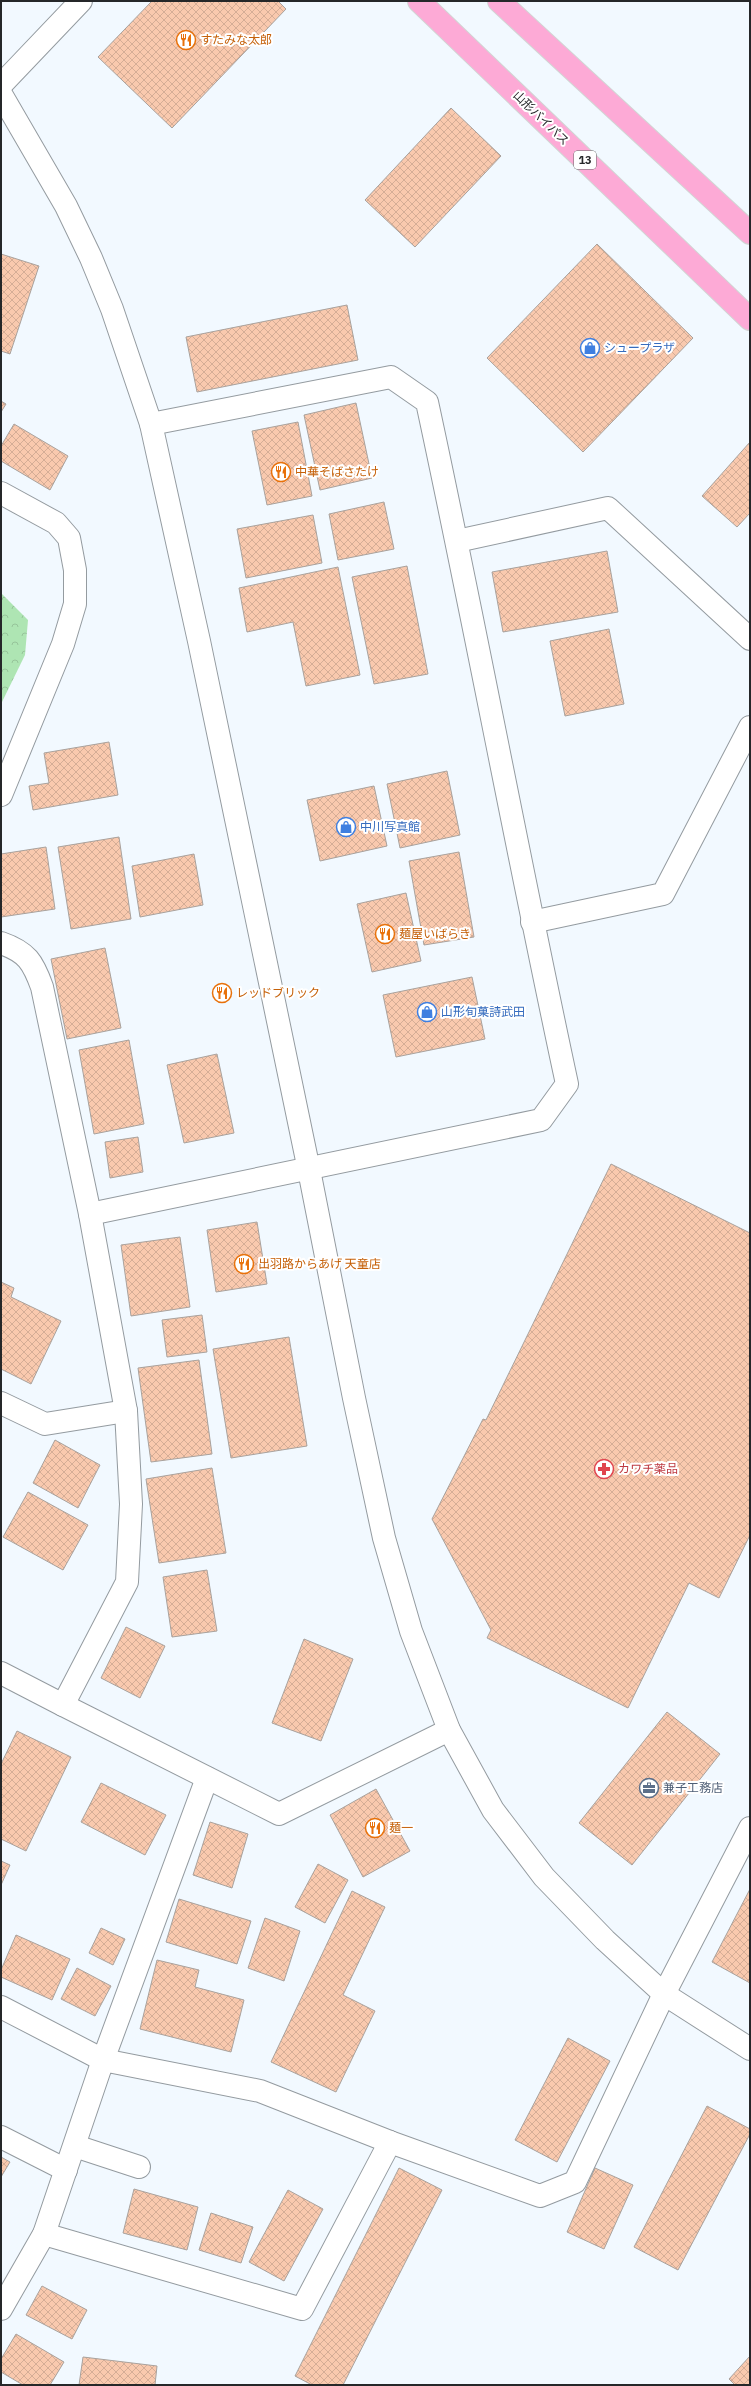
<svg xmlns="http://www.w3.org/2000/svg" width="751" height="2386" font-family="'IBM Plex Sans','Noto Sans JP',sans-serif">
	<defs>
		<pattern id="forest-crowns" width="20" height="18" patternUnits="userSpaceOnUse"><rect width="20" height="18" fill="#aee5b3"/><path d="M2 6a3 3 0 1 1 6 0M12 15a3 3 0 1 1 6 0" fill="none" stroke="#96c49a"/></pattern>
		<pattern id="building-cross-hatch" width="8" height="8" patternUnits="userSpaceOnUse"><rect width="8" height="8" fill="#f9c9ae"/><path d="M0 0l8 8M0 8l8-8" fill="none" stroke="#d5ad96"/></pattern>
	</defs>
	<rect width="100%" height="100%" fill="#f2f9ff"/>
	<polygon fill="url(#forest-crowns)" points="1,593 28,620 25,655 1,704"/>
	<g fill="url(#building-cross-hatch)" stroke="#a9a29d">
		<polygon points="152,1 278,1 286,9 172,128 98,57"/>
		<polygon points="451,108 501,156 415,247 365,200"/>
		<polygon points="597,244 693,338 583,452 487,358"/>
		<polygon points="1,254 39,266 10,354 1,351"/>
		<polygon points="347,305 358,360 197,392 186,337"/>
		<polygon points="1,401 6,404 1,412"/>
		<polygon points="356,403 372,478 320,490 304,415"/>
		<polygon points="298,422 312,496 267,505 252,431"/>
		<polygon points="14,424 68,456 50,490 1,461 1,446"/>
		<polygon points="750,442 750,513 737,527 702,496"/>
		<polygon points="384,502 394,549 338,560 329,514"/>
		<polygon points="313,515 322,563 246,578 237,529"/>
		<polygon points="607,551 618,612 503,632 492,572"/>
		<polygon points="407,566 428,674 374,684 352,577"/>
		<polygon points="338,567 360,675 306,686 293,622 247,632 239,588"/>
		<polygon points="609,629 624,704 565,716 550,641"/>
		<polygon points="109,742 118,795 33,810 29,786 49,783 44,753"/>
		<polygon points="447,771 460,835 400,848 387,784"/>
		<polygon points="374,786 387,846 320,861 307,800"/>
		<polygon points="119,837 131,919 71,929 58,847"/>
		<polygon points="46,847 55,909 1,917 1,854"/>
		<polygon points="459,852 474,937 424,945 409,861"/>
		<polygon points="194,854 203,905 140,917 132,866"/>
		<polygon points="406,893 421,961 372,972 357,904"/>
		<polygon points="105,948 121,1028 67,1039 51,959"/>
		<polygon points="472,977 485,1039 396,1057 383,995"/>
		<polygon points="129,1040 144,1124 94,1134 79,1050"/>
		<polygon points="217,1054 234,1133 184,1143 167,1065"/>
		<polygon points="138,1137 143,1172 110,1178 105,1142"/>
		<polygon points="611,1164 750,1233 750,1535 719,1598 689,1583 628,1708 487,1638 491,1630 432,1519 483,1419 486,1420"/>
		<polygon points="257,1222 267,1284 216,1292 207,1230"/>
		<polygon points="180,1237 190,1307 131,1316 121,1245"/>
		<polygon points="1,1282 14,1288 11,1297 61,1321 31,1384 1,1369"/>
		<polygon points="202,1315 207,1352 167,1357 162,1320"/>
		<polygon points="289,1337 307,1446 231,1458 213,1349"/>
		<polygon points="199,1360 212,1454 151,1462 138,1368"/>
		<polygon points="55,1440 100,1465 78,1508 33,1483"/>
		<polygon points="212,1468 226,1553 159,1563 146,1479"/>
		<polygon points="28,1492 88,1525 63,1570 3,1537"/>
		<polygon points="207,1570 217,1631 172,1637 163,1577"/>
		<polygon points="126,1627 165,1646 140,1698 101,1678"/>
		<polygon points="304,1639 353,1659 321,1741 272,1723"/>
		<polygon points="667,1712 720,1754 632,1865 579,1823"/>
		<polygon points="17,1731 71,1757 26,1851 1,1839 1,1764"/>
		<polygon points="101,1783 166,1815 145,1855 81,1822"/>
		<polygon points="376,1789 410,1851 363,1877 330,1815"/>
		<polygon points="210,1822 248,1834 232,1888 193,1875"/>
		<polygon points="1,1861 10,1865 1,1885"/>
		<polygon points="318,1864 348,1880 325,1923 295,1907"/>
		<polygon points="750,1889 750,1983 712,1962"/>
		<polygon points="352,1891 385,1907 343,1995 375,2011 336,2092 271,2062"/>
		<polygon points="179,1899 251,1921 237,1964 166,1942"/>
		<polygon points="265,1918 300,1931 284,1981 248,1968"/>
		<polygon points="101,1928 125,1939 113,1965 89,1953"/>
		<polygon points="16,1935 70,1959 52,2000 1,1977 1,1970"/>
		<polygon points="157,1960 199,1970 195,1987 244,2000 231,2052 140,2029"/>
		<polygon points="77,1968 111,1986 95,2016 61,1999"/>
		<polygon points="568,2038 610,2061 557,2162 515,2140"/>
		<polygon points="707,2106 750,2129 750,2134 678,2270 634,2247"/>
		<polygon points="1,2157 10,2162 1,2177"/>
		<polygon points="399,2168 442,2190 343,2385 312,2385 295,2376"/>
		<polygon points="595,2168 633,2185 604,2249 567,2232"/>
		<polygon points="134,2189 198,2207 187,2250 123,2233"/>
		<polygon points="288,2190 323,2209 284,2281 249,2262"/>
		<polygon points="211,2213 253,2227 241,2263 199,2250"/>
		<polygon points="42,2286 87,2310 72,2339 26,2315"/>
		<polygon points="16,2334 64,2362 50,2385 23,2385 1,2372 1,2359"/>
		<polygon points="750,2356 750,2385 735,2385 729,2379"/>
		<polygon points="83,2357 157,2366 155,2385 79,2385"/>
	</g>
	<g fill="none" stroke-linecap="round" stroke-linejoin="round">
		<defs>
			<g id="minor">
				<polyline points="1,85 81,1"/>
				<polyline points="1,94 66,206 91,258 112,309 151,424 199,641 309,1170 354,1398 384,1538 411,1631 449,1730 493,1810 544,1877 605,1940 664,1994 750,2049"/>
				<polyline points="1,493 56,523 69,538 75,570 75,604 63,644 1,795"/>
				<polyline points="457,541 608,508 750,639"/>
				<polyline points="532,922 663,894 750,727"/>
				<path d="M1,943c26,9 32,19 41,44l48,227 36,197 5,93 -4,78 -64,123 216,109 170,-84"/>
				<path d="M90,1214l451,-94 26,-36c-49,-227 -91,-455 -140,-682l-36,-25 -240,47"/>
				<polyline points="1,1403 45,1424 126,1411"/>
				<polyline points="1,1673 63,1705"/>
				<polyline points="1,2007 103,2060 207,1778"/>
				<polyline points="1,2137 66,2170"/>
				<polyline points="75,2146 139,2167"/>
				<polyline points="44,2234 302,2309 390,2142"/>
				<polyline points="1,2309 44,2234 103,2060 260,2091 390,2142 540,2196 575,2182 664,1994 750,1828"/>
			</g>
			<g id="highway">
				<polyline points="419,1 750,319"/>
				<polyline points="499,1 750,233"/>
			</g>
		</defs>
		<use href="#minor" stroke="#949ba0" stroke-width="24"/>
		<use href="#highway" stroke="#d3d4d4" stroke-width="24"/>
		<use href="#minor" stroke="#fff" stroke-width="22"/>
		<use href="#highway" stroke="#fdaad6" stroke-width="22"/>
	</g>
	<defs>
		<symbol id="restaurant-ring" viewBox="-11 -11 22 22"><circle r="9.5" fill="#fff" stroke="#e8710a" stroke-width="1.5"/><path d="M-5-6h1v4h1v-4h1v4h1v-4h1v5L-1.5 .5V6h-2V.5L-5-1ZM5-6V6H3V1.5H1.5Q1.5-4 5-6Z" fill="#e8710a"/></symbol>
		<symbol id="shop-ring" viewBox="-11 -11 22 22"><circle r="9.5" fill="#fff" stroke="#3f7fe0" stroke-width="1.5"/><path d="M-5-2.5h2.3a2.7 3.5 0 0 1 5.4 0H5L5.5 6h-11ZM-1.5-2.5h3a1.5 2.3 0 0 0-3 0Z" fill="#3f7fe0"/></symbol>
		<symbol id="pharmacy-ring" viewBox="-11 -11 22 22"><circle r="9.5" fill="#fff" stroke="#e0444e" stroke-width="1.5"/><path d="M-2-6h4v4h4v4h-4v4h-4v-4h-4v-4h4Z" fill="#e0444e"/></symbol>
		<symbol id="office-ring" viewBox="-11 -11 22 22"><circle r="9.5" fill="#fff" stroke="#5c6f8a" stroke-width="1.5"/><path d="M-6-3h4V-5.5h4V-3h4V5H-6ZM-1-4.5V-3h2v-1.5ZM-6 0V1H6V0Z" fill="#5c6f8a"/></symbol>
	</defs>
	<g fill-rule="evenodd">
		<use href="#restaurant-ring" x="175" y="29" width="22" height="22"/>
		<use href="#shop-ring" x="579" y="337" width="22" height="22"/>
		<use href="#restaurant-ring" x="270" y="461" width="22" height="22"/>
		<use href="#shop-ring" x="335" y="816" width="22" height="22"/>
		<use href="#restaurant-ring" x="374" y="923" width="22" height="22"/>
		<use href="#restaurant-ring" x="211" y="982" width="22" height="22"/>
		<use href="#shop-ring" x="416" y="1001" width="22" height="22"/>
		<use href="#restaurant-ring" x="233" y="1253" width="22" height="22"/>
		<use href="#pharmacy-ring" x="593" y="1458" width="22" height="22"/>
		<use href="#office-ring" x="638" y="1777" width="22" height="22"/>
		<use href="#restaurant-ring" x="364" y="1817" width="22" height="22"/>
	</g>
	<g text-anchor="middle" stroke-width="4" stroke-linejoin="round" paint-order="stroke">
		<rect fill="#fff" stroke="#666869" stroke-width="1" x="574" y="151" width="22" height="18" rx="3"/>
		<g font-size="11" font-weight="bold" fill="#252729">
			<text x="585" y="164">13</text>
		</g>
		<g font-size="12" fill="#c56008" stroke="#fff" text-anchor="start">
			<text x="200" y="44">すたみな太郎</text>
			<text x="295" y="476">中華そばさたけ</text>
			<text x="399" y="938">麺屋いばらき</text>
			<text x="236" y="997">レッドブリック</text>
			<text x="258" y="1268">出羽路からあげ 天童店</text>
			<text x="389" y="1832">麺一</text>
		</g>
		<g font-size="12" fill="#252729" stroke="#fff">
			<text transform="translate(541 118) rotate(44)" y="4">山形バイパス</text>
		</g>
		<g font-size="12" fill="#366cbe" stroke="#fff" text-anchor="start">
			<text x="604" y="352">シュープラザ</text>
			<text x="360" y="831">中川写真館</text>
			<text x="441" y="1016">山形旬菓詩武田</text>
		</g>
		<g font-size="12" fill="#be3a42" stroke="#fff" text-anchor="start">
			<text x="618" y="1473">カワチ薬品</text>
		</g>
		<g font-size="12" fill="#4e5e75" stroke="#fff" text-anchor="start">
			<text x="663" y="1792">兼子工務店</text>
		</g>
	</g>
	<rect width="751" height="2386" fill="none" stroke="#252729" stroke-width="4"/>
</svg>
